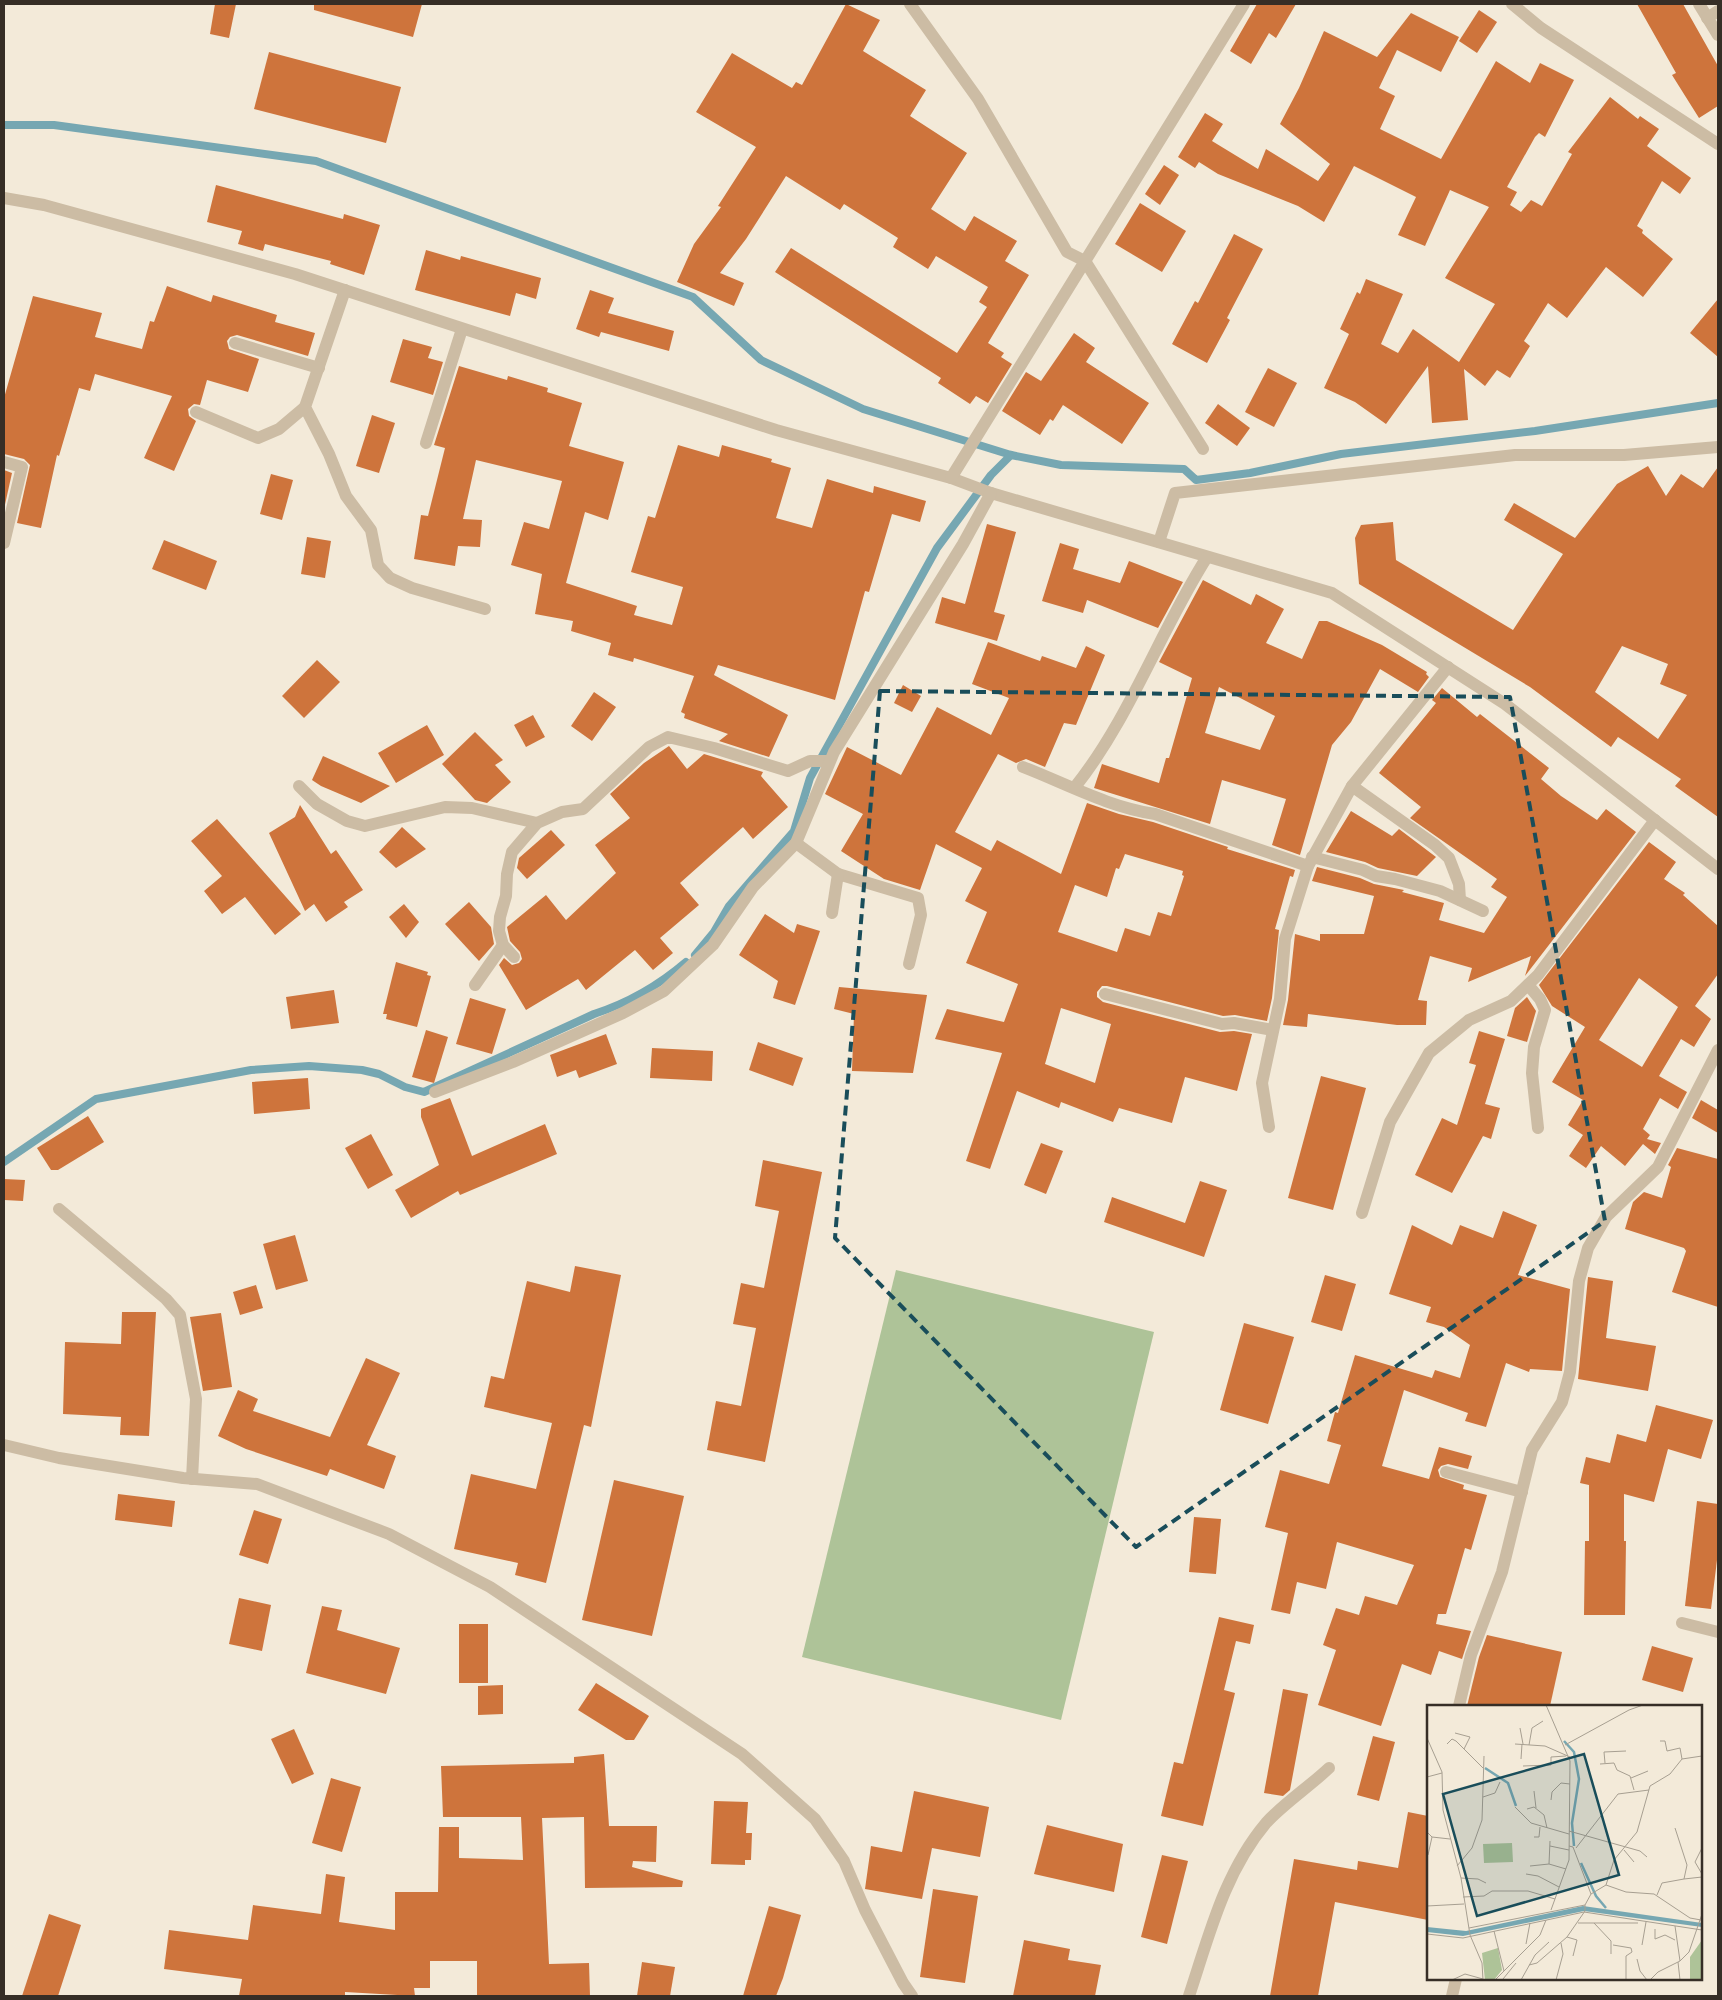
<svg xmlns="http://www.w3.org/2000/svg" width="1722" height="2000" font-family="Overpass,sans-serif">
	<rect width="100%" height="100%" fill="#f3ead9"/>
	<polygon fill="#aec398" points="896,1270 1154,1332 1061,1720 802,1657"/>
	<g fill="none" stroke-linecap="round" stroke-linejoin="round">
		<g stroke="#76a7b2" stroke-width="8">
			<polyline points="4,125 54,125 316,161 693,297 761,360 863,409 1011,455 1061,465 1184,469 1196,480 1250,473 1341,454 1535,431 1718,403"/>
			<polyline points="695,955 714,932 729,906 794,831 810,778 937,548 991,475 1011,455"/>
			<path d="M4,1162l92,-63 155,-29 58,-4 53,4 17,4 26,13 19,5 170,-78c34,-11 64,-28 92,-52"/>
		</g>
	</g>
	<g fill="#ce743c" fill-rule="evenodd">
		<polygon points="215,4 236,4 229,38 210,34"/>
		<polygon points="314,4 422,4 413,37 314,10"/>
		<polygon points="846,4 880,20 863,51 926,90 910,116 967,153 931,209 965,231 974,216 1017,241 1005,261 1029,275 988,343 1004,353 1001,357 1012,364 988,403 976,396 970,404 938,383 941,378 775,272 791,248 957,353 987,307 979,302 988,287 936,256 928,269 893,247 898,238 844,204 840,210 786,176 746,239 720,273 744,283 734,306 677,282 694,244 721,207 718,206 756,147 696,112 732,53 792,88 796,82 802,85"/>
		<polygon points="1257,4 1296,4 1276,38 1269,33 1251,64 1230,51"/>
		<polygon points="1637,4 1683,4 1718,66 1718,106 1699,118 1672,75 1676,73"/>
		<polygon points="1479,10 1497,22 1477,53 1459,41"/>
		<polygon points="1411,13 1459,37 1441,72 1397,50 1379,88 1395,96 1380,129 1441,159 1496,61 1530,83 1540,63 1574,80 1545,137 1539,133 1535,137 1507,187 1517,192 1510,205 1521,212 1531,200 1542,206 1572,154 1568,152 1610,97 1638,119 1640,116 1659,129 1647,146 1691,178 1680,194 1662,181 1637,226 1643,230 1642,233 1673,259 1643,297 1606,267 1567,318 1548,303 1524,341 1530,346 1510,378 1497,370 1485,386 1464,369 1468,420 1432,423 1428,366 1386,424 1355,402 1324,388 1349,334 1340,329 1357,292 1360,294 1366,279 1403,294 1381,344 1398,353 1413,329 1459,362 1495,304 1445,278 1489,207 1450,190 1425,246 1398,235 1416,197 1354,166 1324,222 1298,206 1218,174 1199,162 1195,168 1178,157 1205,113 1223,124 1212,141 1258,169 1266,149 1318,181 1330,164 1280,124 1299,88 1324,31 1377,57"/>
		<polygon points="269,52 401,87 386,143 254,109"/>
		<polygon points="1164,165 1179,175 1160,205 1145,194"/>
		<polygon points="216,185 343,219 344,214 380,225 364,275 330,264 331,261 265,244 263,251 238,244 242,231 207,222"/>
		<polygon points="1140,203 1186,231 1162,272 1115,244"/>
		<polygon points="1234,234 1263,249 1227,318 1230,320 1207,363 1172,344 1195,301 1198,303"/>
		<polygon points="426,250 460,260 461,256 541,278 536,299 516,293 510,316 415,290"/>
		<polygon points="167,286 211,302 213,295 277,315 275,322 315,333 308,356 237,335 230,337 227,341 229,349 259,359 248,392 207,380 200,405 194,404 188,409 189,416 196,421 174,471 144,458 172,396 95,374 90,391 79,388 59,456 57,455 41,528 17,523 30,465 24,459 4,454 4,398 33,296 102,313 95,337 142,349 150,321 154,322"/>
		<polygon points="590,290 614,298 608,313 674,331 669,351 601,332 599,337 576,329"/>
		<polygon points="1718,299 1718,357 1690,333"/>
		<polygon points="1074,333 1095,348 1086,362 1149,403 1122,444 1063,405 1053,421 1050,419 1040,435 1002,411 1026,372 1041,381"/>
		<polygon points="403,339 432,347 428,358 443,362 433,395 390,382"/>
		<polygon points="459,366 507,380 508,376 548,388 547,392 582,403 569,446 624,462 608,520 585,512 566,583 637,606 634,615 672,625 683,587 631,572 648,516 655,518 678,445 719,457 722,445 772,459 771,462 791,468 776,518 812,528 827,479 873,493 874,486 926,501 920,522 892,514 869,592 865,591 835,700 718,665 714,675 788,715 769,757 719,741 728,734 684,718 685,714 681,712 694,676 634,658 633,662 608,655 611,643 571,631 573,621 535,614 542,574 511,565 524,522 549,529 562,481 476,460 463,519 482,520 480,547 458,546 455,566 414,559 421,515 428,516 445,448 434,445"/>
		<polygon points="1268,368 1297,383 1274,427 1245,412"/>
		<polygon points="1218,404 1250,428 1237,446 1205,423"/>
		<polygon points="372,415 395,423 379,473 356,466"/>
		<path d="M1648,466l18,30 15,-22 22,14 15,-21v350l-43,-31 6,-7 -63,-42 -7,10 -81,-60 -171,-103 -4,-46 6,-13 32,-3 3,38 117,70 50,-76 -59,-34 10,-17 61,35 42,-54zM1622,646l46,18 -8,20 27,11 -29,44 -63,-47z"/>
		<polygon points="4,470 12,473 4,509"/>
		<polygon points="271,474 293,480 282,520 260,514"/>
		<polygon points="987,524 1016,532 994,612 1005,615 997,641 935,623 942,597 965,604"/>
		<polygon points="307,537 331,541 325,578 301,574"/>
		<polygon points="164,540 217,561 206,590 152,569"/>
		<polygon points="1060,543 1079,549 1073,569 1120,583 1129,561 1183,582 1158,628 1087,600 1083,613 1042,601"/>
		<path d="M1203,580l48,25 5,-11 28,15 -18,34 36,16 17,-38h8l55,24 45,27 -1,2 3,3 -11,15 -38,-23 -29,53 -19,23 -32,110 -28,-10 14,-46 -64,-19 -12,44 -116,-36 8,-24 57,19 7,-25h3l23,-80 -33,-16zM1219,687l56,29 -15,34 -55,-17z"/>
		<path d="M988,642l52,19 2,-5 34,12 10,-22 19,9 -29,70 -12,-2 -19,44 -19,-8 -10,4 -18,-9 -43,78 36,19 6,-11 64,34 26,-71 32,11 34,8 75,25 -1,2 68,21 -2,7 -3,-1 -15,53 4,1 -7,68 -5,23 -32,-6 -12,1 -116,-30h-5l-5,6v5l6,5 117,30 14,-1 18,3 -15,57 -52,-14 -13,46 -53,-15 -6,14 -52,-20 -2,6 -42,-17 -27,78 -24,-8 36,-108 -67,-14 12,-30 57,13 14,-38 -52,-21 21,-51 -22,-11 17,-33 -46,-24 -16,46 -36,-11 -43,-28 22,-37 -38,-20 22,-47 54,28 36,-68 54,28 18,-37 -37,-14zM1125,854l58,17 -1,4 2,1 -13,40 -13,-4 -8,24 -25,-8 -8,24 -59,-20 17,-47 32,12 9,-29 3,1zM1061,1008l50,16 -16,59 -50,-19z"/>
		<polygon points="317,660 340,682 304,718 282,696"/>
		<polygon points="903,685 921,696 912,712 894,703"/>
		<polygon points="1442,688 1477,717 1480,714 1549,768 1541,779 1561,796 1597,820 1606,809 1636,832 1525,976 1531,956 1468,982 1472,968 1430,956 1418,1000 1427,1001 1426,1025 1397,1025 1308,1014 1307,1027 1283,1025 1288,1000 1295,934 1320,941 1320,934 1364,934 1374,896 1312,881 1317,867 1360,878 1374,884 1404,890 1402,892 1444,903 1439,920 1484,933 1507,897 1491,887 1497,879 1410,818 1421,807 1379,773 1436,703 1432,700"/>
		<polygon points="594,692 616,707 592,741 571,726"/>
		<polygon points="533,715 545,737 526,747 514,725"/>
		<polygon points="427,725 444,755 396,783 378,753"/>
		<polygon points="475,732 503,760 495,765 511,782 487,803 475,800 442,764"/>
		<polygon points="669,746 687,769 704,754 763,772 761,776 788,807 753,839 743,827 680,883 699,905 660,938 673,953 653,970 635,950 586,990 578,979 526,1010 499,965 504,958 512,965 519,963 522,959 520,952 510,941 507,927 546,895 566,920 616,873 595,845 630,818 610,794 644,763"/>
		<polygon points="323,756 390,786 361,803 321,786 312,780"/>
		<polygon points="300,805 331,854 336,850 363,890 344,902 348,907 326,922 314,904 305,911 269,833 295,817"/>
		<polygon points="1351,811 1392,836 1399,829 1436,857 1417,876 1378,868 1365,862 1326,852"/>
		<polygon points="217,819 301,914 275,935 245,897 222,914 204,891 222,876 191,841"/>
		<polygon points="402,827 426,849 396,868 379,852"/>
		<polygon points="551,830 565,845 527,879 517,868 519,858"/>
		<path d="M1649,842l27,20 -12,17 21,14 -2,2 35,31v48l-23,32 16,13 -17,28 -13,-8 -22,37 28,16 -9,17 -18,-11 -17,31 7,6 -3,4 14,4 -6,11 -12,-10 -18,22 -24,-20 -15,22 -17,-12 14,-21 -15,-10 15,-25 -31,-18 33,-55 -33,-21 -13,-21zM1639,978l39,29 -36,60 -43,-27z"/>
		<polygon points="469,902 491,927 494,944 479,961 445,924"/>
		<polygon points="404,904 419,922 406,938 389,917"/>
		<polygon points="765,914 794,933 797,924 820,931 795,1005 773,998 778,981 739,955"/>
		<polygon points="396,962 428,972 427,975 431,976 417,1027 386,1019 387,1014 383,1014"/>
		<polygon points="839,987 927,995 913,1073 852,1071 854,1014 834,1009"/>
		<polygon points="334,990 339,1023 291,1029 286,997"/>
		<polygon points="1527,997 1536,1011 1527,1042 1507,1036 1515,1008"/>
		<polygon points="470,998 506,1009 492,1054 456,1044"/>
		<polygon points="426,1030 448,1037 434,1083 412,1077"/>
		<polygon points="1479,1031 1505,1039 1485,1104 1500,1108 1491,1139 1483,1136 1452,1193 1415,1175 1442,1118 1457,1125 1476,1065 1469,1063"/>
		<polygon points="606,1034 617,1064 579,1078 576,1070 557,1077 550,1055"/>
		<polygon points="758,1042 803,1058 793,1086 749,1070"/>
		<polygon points="652,1048 713,1051 712,1081 650,1078"/>
		<polygon points="1321,1076 1366,1088 1333,1210 1288,1198"/>
		<polygon points="308,1078 310,1109 254,1114 252,1082"/>
		<polygon points="450,1098 472,1156 545,1124 557,1154 460,1195 458,1191 411,1218 395,1190 439,1165 421,1117 421,1109"/>
		<polygon points="1701,1100 1718,1110 1718,1133 1692,1118"/>
		<polygon points="88,1116 104,1142 58,1170 51,1170 37,1148"/>
		<polygon points="371,1134 393,1175 368,1189 345,1148"/>
		<polygon points="1041,1143 1063,1151 1046,1194 1024,1185"/>
		<polygon points="1677,1148 1718,1159 1718,1307 1672,1292 1686,1251 1684,1248 1625,1229 1633,1202 1644,1192 1662,1198 1671,1167 1668,1165"/>
		<polygon points="763,1160 822,1172 765,1462 707,1450 716,1401 741,1406 756,1328 733,1324 741,1283 764,1288 779,1211 755,1206"/>
		<polygon points="4,1179 25,1180 23,1201 4,1200"/>
		<polygon points="1200,1181 1227,1190 1204,1257 1104,1222 1112,1197 1185,1223"/>
		<polygon points="1503,1211 1537,1225 1518,1275 1570,1289 1562,1371 1530,1369 1529,1372 1506,1363 1486,1427 1465,1421 1468,1413 1404,1390 1382,1466 1429,1479 1439,1447 1472,1456 1468,1469 1448,1464 1441,1466 1438,1470 1440,1477 1464,1485 1463,1489 1487,1495 1471,1550 1465,1548 1446,1614 1438,1614 1436,1624 1471,1631 1462,1659 1439,1651 1431,1675 1402,1664 1381,1726 1318,1705 1336,1650 1323,1645 1336,1608 1359,1615 1365,1596 1397,1605 1414,1565 1337,1542 1326,1589 1297,1582 1290,1614 1271,1610 1288,1533 1265,1527 1280,1470 1329,1484 1341,1445 1327,1441 1335,1412 1338,1413 1355,1355 1432,1378 1435,1370 1460,1378 1470,1345 1444,1327 1426,1322 1431,1307 1389,1294 1412,1225 1452,1245 1460,1225 1493,1238"/>
		<polygon points="295,1235 308,1281 276,1290 263,1244"/>
		<polygon points="575,1266 621,1275 591,1427 584,1425 546,1583 515,1575 518,1563 454,1549 471,1474 536,1489 552,1423 484,1407 491,1376 504,1379 527,1281 570,1292"/>
		<polygon points="1325,1275 1356,1284 1342,1331 1311,1322"/>
		<polygon points="1588,1277 1613,1281 1606,1338 1656,1346 1648,1391 1578,1379"/>
		<polygon points="256,1285 263,1308 240,1315 233,1292"/>
		<polygon points="122,1312 156,1312 149,1436 120,1435 121,1417 63,1414 65,1342 121,1344"/>
		<polygon points="221,1313 232,1387 203,1391 190,1317"/>
		<polygon points="1244,1323 1294,1337 1268,1424 1220,1410"/>
		<polygon points="366,1358 400,1373 367,1445 396,1456 384,1489 330,1469 327,1476 246,1449 218,1436 238,1390 258,1399 253,1411 330,1437"/>
		<polygon points="1656,1405 1713,1420 1701,1459 1668,1449 1654,1502 1624,1494 1624,1541 1626,1541 1625,1615 1584,1615 1585,1541 1589,1541 1589,1485 1580,1483 1586,1457 1610,1463 1617,1434 1646,1442"/>
		<polygon points="614,1480 684,1496 652,1636 582,1620"/>
		<polygon points="118,1494 175,1501 172,1527 115,1520"/>
		<polygon points="1697,1501 1718,1504 1718,1552 1711,1609 1685,1606"/>
		<polygon points="254,1510 282,1519 268,1564 239,1555"/>
		<polygon points="1194,1517 1221,1519 1216,1574 1189,1572"/>
		<polygon points="239,1598 271,1605 262,1651 229,1644"/>
		<polygon points="322,1606 342,1610 337,1630 400,1648 386,1694 306,1673"/>
		<polygon points="1219,1617 1254,1625 1250,1644 1236,1641 1224,1690 1235,1693 1203,1826 1161,1816 1174,1762 1183,1764"/>
		<rect x="459" y="1624" width="29" height="59"/>
		<polygon points="1487,1635 1562,1652 1550,1706 1467,1706 1479,1657"/>
		<polygon points="1652,1646 1693,1658 1683,1692 1642,1680"/>
		<polygon points="596,1683 649,1716 634,1740 626,1740 578,1710"/>
		<polygon points="503,1685 503,1714 478,1715 478,1686"/>
		<polygon points="1283,1689 1308,1694 1290,1790 1283,1796 1264,1793"/>
		<polygon points="294,1729 314,1774 292,1784 271,1739"/>
		<polygon points="1373,1736 1395,1742 1379,1801 1357,1795"/>
		<polygon points="604,1754 609,1826 657,1826 656,1862 633,1861 632,1867 683,1881 682,1887 585,1888 584,1817 542,1818 549,1964 589,1963 590,1996 477,1996 477,1961 430,1961 430,1988 414,1988 415,1996 345,1992 345,1996 239,1996 242,1979 164,1969 169,1930 248,1940 253,1905 321,1914 326,1874 345,1877 339,1922 395,1930 395,1892 438,1892 439,1827 459,1827 459,1858 523,1860 521,1817 443,1817 441,1766 574,1763 574,1757"/>
		<polygon points="331,1778 361,1787 342,1852 312,1843"/>
		<polygon points="914,1791 989,1807 980,1857 932,1848 922,1899 865,1889 871,1846 902,1852"/>
		<polygon points="714,1801 748,1802 746,1833 752,1833 751,1860 745,1860 745,1865 711,1864"/>
		<polygon points="1408,1812 1428,1816 1428,1920 1335,1902 1318,1996 1270,1996 1294,1859 1357,1870 1358,1861 1398,1868"/>
		<polygon points="1047,1825 1123,1844 1114,1892 1034,1874"/>
		<polygon points="1162,1855 1188,1861 1167,1944 1141,1937"/>
		<polygon points="933,1889 978,1896 965,1983 920,1977"/>
		<polygon points="769,1906 801,1915 783,1978 776,1996 743,1996"/>
		<polygon points="49,1914 81,1925 58,1996 22,1996"/>
		<polygon points="1024,1940 1070,1949 1068,1960 1101,1965 1095,1996 1013,1996"/>
		<polygon points="642,1962 675,1967 670,1996 637,1996"/>
	</g>
	<g fill="none" stroke-linecap="round" stroke-linejoin="round">
		<g stroke="#ccbca4" stroke-width="12">
			<polyline points="910,4 978,99 1067,252 1085,261 1203,449"/>
			<polyline points="1512,4 1541,28 1718,144"/>
			<polyline points="1699,4 1718,35"/>
			<polyline points="1707,18 1718,11"/>
			<polyline points="4,198 44,205 295,274 776,430 951,478 991,493 1332,593 1505,704 1718,869"/>
			<polyline points="345,290 305,407 329,454 346,496 371,530 378,565 390,578 412,588 485,609"/>
			<polyline points="235,343 319,368"/>
			<polyline points="196,412 258,438 279,429 305,407"/>
			<polyline points="426,443 462,329"/>
			<polyline points="4,462 22,467 4,543"/>
			<polyline points="951,478 1244,4"/>
			<polyline points="1159,542 1175,493 1515,455 1624,455 1718,447"/>
			<path d="M1023,767c44,17 85,40 132,47l153,52"/>
			<polyline points="299,786 317,804 347,821 365,826 445,807 472,808 537,823"/>
			<polyline points="1352,786 1435,845 1449,858 1459,884 1460,900"/>
			<path d="M1075,787c55,-69 85,-156 132,-230"/>
			<polyline points="796,843 838,874 918,898 921,915 909,964"/>
			<polyline points="1312,857 1363,870 1376,876 1395,879 1440,891 1483,911"/>
			<polyline points="832,913 838,874"/>
			<polyline points="514,957 503,945 499,931 500,917 506,896 507,874 512,852 537,823 562,812 583,809 649,747 668,737 714,748 788,771 810,761 829,761"/>
			<polyline points="475,985 503,945"/>
			<polyline points="1528,985 1540,999 1545,1010 1534,1047 1532,1073 1538,1128"/>
			<polyline points="1105,994 1222,1024 1234,1023 1273,1030"/>
			<polyline points="435,1092 513,1062 623,1013 664,991 713,945 753,887 796,843 834,752 963,544 991,493"/>
			<polyline points="1269,1127 1262,1083 1280,999 1285,939 1308,866 1352,786 1448,667"/>
			<polyline points="59,1209 166,1299 180,1315 196,1399 192,1479"/>
			<polyline points="1362,1213 1390,1122 1429,1053 1469,1020 1511,1001 1538,975 1655,820"/>
			<polyline points="4,1445 59,1458 183,1478 257,1484 389,1534 490,1587 742,1754 815,1819 844,1861 865,1910 903,1983 912,1996"/>
			<polyline points="1446,1472 1522,1492"/>
			<polyline points="1682,1623 1718,1632"/>
			<polyline points="1459,1706 1471,1655 1502,1572 1532,1450 1562,1402 1570,1372 1579,1281 1588,1248 1606,1217 1658,1167 1718,1050"/>
			<path d="M1189,1996c20,-60 35,-123 77,-173 16,-18 44,-37 63,-55"/>
			<polyline points="1452,1996 1456,1979"/>
		</g>
	</g>
	<path fill="none" stroke="#194d5a" stroke-width="4" stroke-dasharray="10 6" stroke-linejoin="round" d="M880,691l630,6 95,524 -469,326 -301,-309z"/>
	<g transform="translate(1427 1705)">
		<rect width="275" height="275" fill="#f3ead9"/>
		<path d="M85,138l1,19 -29,1 -1,-19zM275,235v40h-12v-23zM71,243l4,22 -8,10h-9l-3,-27z" fill="#aec398"/>
		<path d="M156,201l119,17v4l-118,-16 -121,25 -36,-4v-5l39,4z" fill="#76a7b2"/>
		<path fill="none" stroke="#76a7b2" stroke-width="2.5" d="M137,36l10,11 5,27 -7,44 2,23M58,63l23,15 8,23M154,158l15,33 10,12"/>
		<path fill="none" stroke="#a79f91" stroke-width="1" d="M119,0l24,56 -1,99 -18,50M93,23l3,16M28,28l15,4 -6,12M0,33l15,34 1,38 18,68 9,57 12,28 1,17M233,36h5l2,10 13,-3 2,11M20,39l5,-5 4,2 27,27M88,39l30,2 25,11M102,40l3,-17 11,-7M138,40l64,-35 14,-5M94,54l1,-15M178,58l-1,-11 22,-1M173,59l14,-1 3,7 13,6 4,14M96,61l28,-1v-8l15,-1M0,72l15,-4M204,73l17,-7M107,86l2,17M56,92l12,-4 5,-11M124,95l1,-8 9,-9 9,1M88,102l16,16 38,11M100,104l7,-2 10,8 3,13M248,123l12,37 -3,14 18,-2M142,126l71,20 7,6M0,127l5,5 18,2M107,132h5l1,-10M123,141l19,4M142,141l4,1 18,47M149,143l42,-54 31,-4M275,143l-7,14 7,12M197,145l10,12M1,150l4,-18M122,159l1,-23M30,161l15,-18 10,-28 2,-64M103,161l19,-2 17,5M99,169l12,2 21,11M34,173l17,1 8,4M179,180l8,-25 23,-28 13,-46 20,-12 12,-15 20,-3M230,190l5,-12 22,-4M36,192l21,-1 8,-5h36l27,8M0,201l37,-2M151,218h60M167,218l17,18v13M248,221l5,35M42,223l116,-23 6,-11 15,-9 20,7 28,2 36,24 11,2M228,224v10l10,-4 10,5M67,226l10,40M0,229l36,4 121,-26 118,18M140,232l10,3 -4,16M99,239l4,-21M186,240l18,3 1,4 -6,4v24M215,240l4,-23M210,254l3,12 7,9M251,257l2,18M102,260l8,-2 30,-26 18,-26v-6M76,274l13,-16M25,275l13,-6 18,5M68,275l45,-45 6,-15M94,275l14,-25 14,-13M129,275l7,-26 -2,-11M223,275l8,-8 22,-11 9,-9 13,-38"/>
		<path fill="#194d5a" fill-opacity="0.15" stroke="#194d5a" stroke-width="2.5" d="M157,49l35,121 -142,41 -34,-122z"/>
		<rect width="275" height="275" fill="none" stroke="#362e26" stroke-width="2.5"/>
	</g>
	<rect width="1722" height="2000" fill="none" stroke="#362e26" stroke-width="10"/>
</svg>
